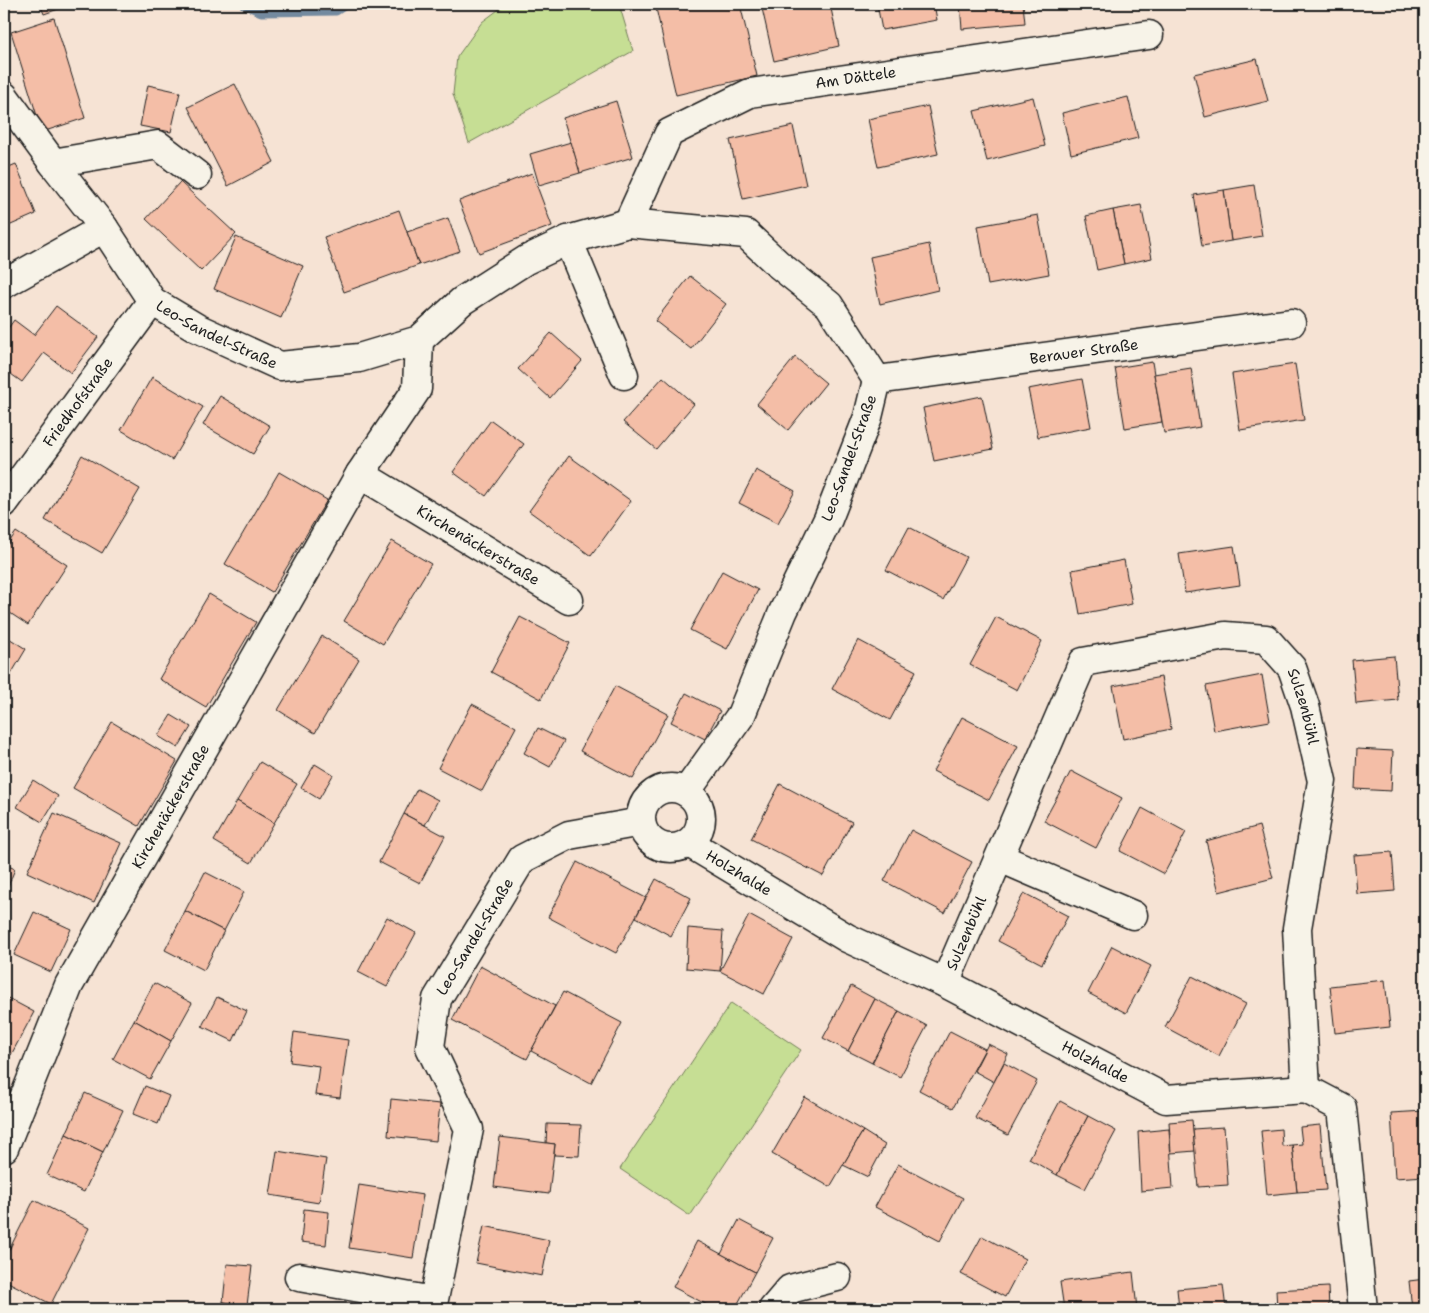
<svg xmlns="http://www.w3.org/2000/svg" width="1429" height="1313" font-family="'Shantell Sans',sans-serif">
	<rect width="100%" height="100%" fill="#f6e3d4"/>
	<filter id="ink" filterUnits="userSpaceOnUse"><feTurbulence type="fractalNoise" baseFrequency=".02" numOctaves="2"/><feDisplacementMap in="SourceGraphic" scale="10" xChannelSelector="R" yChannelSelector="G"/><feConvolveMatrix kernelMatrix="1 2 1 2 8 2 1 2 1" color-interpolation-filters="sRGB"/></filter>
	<g filter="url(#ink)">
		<g fill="#c6de94" stroke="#717d58">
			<polygon points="506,4 619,4 633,51 469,143 453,94 457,57 482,22"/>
			<polygon points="731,1003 801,1050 690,1216 620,1169"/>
		</g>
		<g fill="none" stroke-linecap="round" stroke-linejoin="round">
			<polyline stroke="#738a9f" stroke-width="9" points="243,4 261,12 336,11 347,4"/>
		</g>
		<g fill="#f4bea7" stroke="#1c1c1c">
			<polygon points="40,4 73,4 44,14"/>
			<polygon points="655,4 740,4 757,76 676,95"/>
			<polygon points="761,4 830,4 839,46 774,61"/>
			<polygon points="877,4 934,4 937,20 882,30"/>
			<polygon points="960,4 1023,4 1025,23 962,29"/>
			<polygon points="1189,4 1243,4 1189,9"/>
			<polygon points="54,18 85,118 42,132 11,32"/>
			<polygon points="1257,59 1268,101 1205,117 1194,74"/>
			<polygon points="235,84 274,162 228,186 188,107"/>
			<polygon points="148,85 180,92 171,132 140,126"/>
			<polygon points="1033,97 1045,146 987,161 974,111"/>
			<polygon points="1128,97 1138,138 1071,154 1062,113"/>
			<polygon points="616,101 633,157 580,173 563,118"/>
			<polygon points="928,106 938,154 878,167 868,119"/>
			<polygon points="793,126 806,185 743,199 730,140"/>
			<polygon points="571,142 580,173 539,185 530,154"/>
			<polygon points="16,164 36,214 4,228 4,169"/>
			<polygon points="532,173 552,226 479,253 459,201"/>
			<polygon points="180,182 236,234 201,271 146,219"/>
			<polygon points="1254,185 1262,236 1231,241 1224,190"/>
			<polygon points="1224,190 1231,241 1202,246 1194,195"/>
			<polygon points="1141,205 1152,258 1124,264 1113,210"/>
			<polygon points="399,210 419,265 344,292 324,237"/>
			<polygon points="1113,210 1124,264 1097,270 1086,216"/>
			<polygon points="1038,215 1049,274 988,285 978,226"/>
			<polygon points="448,218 460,251 419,265 407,232"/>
			<polygon points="236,237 303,266 281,318 214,289"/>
			<polygon points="929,244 938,290 880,304 870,257"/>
			<polygon points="690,276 726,304 691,349 655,321"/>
			<polygon points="56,306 98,337 71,373 44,353 22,382 4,369 4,334 14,320 34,335"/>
			<polygon points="551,333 582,361 550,398 518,369"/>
			<polygon points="795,357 826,383 788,430 757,404"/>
			<polygon points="1152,362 1162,422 1125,428 1115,368"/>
			<polygon points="1295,364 1304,420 1240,430 1232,374"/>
			<polygon points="1191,368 1200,427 1164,433 1154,374"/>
			<polygon points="152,377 203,407 172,460 121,430"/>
			<polygon points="663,377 694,404 656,449 623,422"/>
			<polygon points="1082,379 1091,427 1038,437 1028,389"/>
			<polygon points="220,396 270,426 253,454 203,425"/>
			<polygon points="982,396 993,449 934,461 923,408"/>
			<polygon points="491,420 524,444 486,496 453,472"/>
			<polygon points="82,455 140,489 102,553 45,520"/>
			<polygon points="569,456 631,501 591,556 529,511"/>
			<polygon points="756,470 795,491 778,523 739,503"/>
			<polygon points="279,472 327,500 272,592 225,564"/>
			<polygon points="909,527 966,557 943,600 886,570"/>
			<polygon points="16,532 67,565 28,625 4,609 4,550"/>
			<polygon points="392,541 431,564 383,644 344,621"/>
			<polygon points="1234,546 1240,585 1185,593 1179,554"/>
			<polygon points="1124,560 1132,604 1080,614 1072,570"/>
			<polygon points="722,571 758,590 727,649 690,630"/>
			<polygon points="209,594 256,622 206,707 159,679"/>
			<polygon points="520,617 570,643 541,699 491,672"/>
			<polygon points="996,617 1042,641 1017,690 970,665"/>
			<polygon points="4,635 26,649 4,686"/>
			<polygon points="322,636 359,659 315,733 278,710"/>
			<polygon points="858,640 916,671 890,720 832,689"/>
			<polygon points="1394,656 1398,700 1356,704 1352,660"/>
			<polygon points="1262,675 1270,721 1214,731 1206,686"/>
			<polygon points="1161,677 1171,729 1123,739 1113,686"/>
			<polygon points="615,686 668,714 633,779 580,751"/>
			<polygon points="686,693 720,711 705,739 671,722"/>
			<polygon points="472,704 516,727 482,791 438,768"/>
			<polygon points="171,715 191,727 178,748 158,736"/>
			<polygon points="962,717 1018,746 989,800 933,771"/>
			<polygon points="112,722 177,761 139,826 73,788"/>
			<polygon points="538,728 564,741 550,767 524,753"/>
			<polygon points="1357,749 1393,751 1391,791 1355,789"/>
			<polygon points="260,762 297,784 274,823 237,801"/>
			<polygon points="315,764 333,775 319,799 301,788"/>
			<polygon points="1071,771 1122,798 1096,848 1044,821"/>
			<polygon points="33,780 58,796 42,822 17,807"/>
			<polygon points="780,784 852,822 823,876 751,839"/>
			<polygon points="417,789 438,800 425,825 404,814"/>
			<polygon points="237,801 274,823 251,863 214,841"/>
			<polygon points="1142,808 1186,832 1164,874 1120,851"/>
			<polygon points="54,813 121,843 94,903 27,872"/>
			<polygon points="404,814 445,836 420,883 379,862"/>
			<polygon points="1259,826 1273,878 1219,892 1206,841"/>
			<polygon points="911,830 972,862 945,913 884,881"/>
			<polygon points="1392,852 1395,891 1357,894 1354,855"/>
			<polygon points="577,862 646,898 616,953 548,917"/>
			<polygon points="4,864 15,869 4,896"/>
			<polygon points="205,872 244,892 224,931 185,911"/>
			<polygon points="656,879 691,898 671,936 636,917"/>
			<polygon points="1024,893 1068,916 1042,964 998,941"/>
			<polygon points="185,911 224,931 204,970 165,950"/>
			<polygon points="34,912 71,929 51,972 14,955"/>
			<polygon points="749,915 793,939 764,994 720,971"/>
			<polygon points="387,917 416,933 387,987 358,972"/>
			<polygon points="688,928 723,931 720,971 686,968"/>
			<polygon points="1112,946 1151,966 1126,1013 1088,993"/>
			<polygon points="480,966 555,1006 527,1059 452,1020"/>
			<polygon points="1192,976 1246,1004 1219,1056 1165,1027"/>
			<polygon points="1385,980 1390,1027 1335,1033 1330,986"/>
			<polygon points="154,983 192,1003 171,1041 134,1020"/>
			<polygon points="851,986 875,999 848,1051 823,1038"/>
			<polygon points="563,992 622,1023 591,1083 531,1051"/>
			<polygon points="4,996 34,1012 11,1055 4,1051"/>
			<polygon points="217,997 247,1011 233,1041 202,1026"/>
			<polygon points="875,999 899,1011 872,1063 848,1051"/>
			<polygon points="899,1011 927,1026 900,1077 872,1063"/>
			<polygon points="134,1020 171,1041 150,1079 113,1059"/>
			<polygon points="950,1031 985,1049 953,1108 919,1090"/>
			<polygon points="294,1032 348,1040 340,1098 315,1095 319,1066 290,1062"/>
			<polygon points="988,1044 1008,1054 994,1082 974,1071"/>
			<polygon points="1004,1063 1037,1081 1008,1135 975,1118"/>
			<polygon points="145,1086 169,1096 158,1124 133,1114"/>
			<polygon points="85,1093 123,1110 103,1152 66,1134"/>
			<polygon points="805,1097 863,1131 830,1187 772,1154"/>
			<polygon points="391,1099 440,1104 436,1141 388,1136"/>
			<polygon points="1060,1101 1088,1116 1057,1175 1029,1159"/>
			<polygon points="1425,1111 1425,1176 1395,1178 1391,1113"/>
			<polygon points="1088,1116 1116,1131 1085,1189 1057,1175"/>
			<polygon points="1192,1120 1195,1151 1171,1153 1169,1122"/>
			<polygon points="547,1124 581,1125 579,1156 554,1155 555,1144 546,1143"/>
			<polygon points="1320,1125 1326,1190 1297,1192 1292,1145 1302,1144 1300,1127"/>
			<polygon points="1224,1127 1228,1185 1198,1187 1193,1129"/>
			<polygon points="1169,1129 1173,1188 1141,1191 1138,1132"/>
			<polygon points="1281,1129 1282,1146 1292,1145 1297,1192 1267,1195 1261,1131"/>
			<polygon points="863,1131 885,1145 868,1177 843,1165"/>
			<polygon points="66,1134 103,1152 84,1192 47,1175"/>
			<polygon points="500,1137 555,1144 549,1194 494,1187"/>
			<polygon points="277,1151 326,1159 319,1203 270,1195"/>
			<polygon points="898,1164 963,1198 940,1241 875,1207"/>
			<polygon points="359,1185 423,1195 413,1258 349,1248"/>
			<polygon points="34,1200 89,1228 51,1304 4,1280 4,1260"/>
			<polygon points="304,1209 329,1212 326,1245 301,1242"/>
			<polygon points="739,1220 773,1238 755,1272 721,1254"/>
			<polygon points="484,1226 549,1240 542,1276 476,1263"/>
			<polygon points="982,1236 1025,1259 1005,1297 961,1274"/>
			<polygon points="697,1241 755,1272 735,1309 715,1309 673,1287"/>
			<polygon points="227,1264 252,1266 247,1305 223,1302"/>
			<polygon points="1133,1272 1137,1309 1064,1309 1060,1282"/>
			<polygon points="1425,1279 1425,1309 1412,1309 1409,1281"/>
			<polygon points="1223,1285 1226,1309 1179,1309 1177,1289"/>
			<polygon points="1328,1287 1329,1309 1277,1309 1276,1290"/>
			<polygon points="223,1302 247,1305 296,1308 223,1309"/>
		</g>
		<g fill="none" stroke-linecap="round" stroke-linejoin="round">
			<defs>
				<g id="minor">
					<path id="s1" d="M4,96l49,67 51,65 48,73 45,27 83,38 79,-8 60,-18 43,-39 64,-41 42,-20 60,-17 118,11 32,30 51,41 48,75 -9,37 -40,102 -45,93 -42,103 -55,77"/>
					<polyline points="53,163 158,145 197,175"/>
					<path id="s2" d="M628,223l41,-90 81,-40 399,-58"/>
					<polyline points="568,240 624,375"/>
					<polyline points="4,284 104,228"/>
					<path id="s3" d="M877,380l414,-57"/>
					<path id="s4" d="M360,474l209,126"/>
					<path id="s5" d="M4,503l148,-202"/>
					<circle cx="671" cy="818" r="30"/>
					<path id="s6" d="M689,843l158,95 98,45 221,116 140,-10 36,19 21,201"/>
					<polyline points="1000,858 1133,915"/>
					<path id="s7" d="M945,983l138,-321 142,-26 41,3 26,29 13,38 17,75 -25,147 9,161"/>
					<path id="s8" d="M4,1148l65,-163 291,-511 57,-85 2,-49"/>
					<polyline points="299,1277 433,1301"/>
					<path id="s9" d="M432,1309l37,-180 -39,-82 7,-48 85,-140 47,-24 72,-13"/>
					<polyline points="773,1309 790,1289 837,1277"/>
				</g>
			</defs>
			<use href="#minor" stroke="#1c1c1c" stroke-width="31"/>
			<use href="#minor" stroke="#f7f3e8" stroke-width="28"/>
		</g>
	</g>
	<g text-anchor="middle" stroke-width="4.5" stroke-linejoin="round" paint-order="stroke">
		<g font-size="15" fill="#1c1c1c" stroke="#f7f3e8">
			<text dy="5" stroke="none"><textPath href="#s2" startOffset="296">Am Dättele</textPath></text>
			<text dy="5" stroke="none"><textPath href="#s1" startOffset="326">Leo-Sandel-Straße</textPath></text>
			<text dy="5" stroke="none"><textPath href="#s3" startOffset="209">Berauer Straße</textPath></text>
			<text dy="5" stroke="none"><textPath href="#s5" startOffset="125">Friedhofstraße</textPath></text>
			<text transform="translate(849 458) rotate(-70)" y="5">Leo-Sandel-Straße</text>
			<text dy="5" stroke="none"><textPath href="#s4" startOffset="138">Kirchenäckerstraße</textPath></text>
			<text dy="5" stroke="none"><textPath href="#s7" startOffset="614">Sulzenbühl</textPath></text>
			<text dy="5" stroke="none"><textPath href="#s8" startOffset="381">Kirchenäckerstraße</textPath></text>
			<text dy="5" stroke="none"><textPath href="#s6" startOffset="58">Holzhalde</textPath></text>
			<text dy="5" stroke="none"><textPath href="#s7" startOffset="54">Sulzenbühl</textPath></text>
			<text dy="5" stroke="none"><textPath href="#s9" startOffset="396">Leo-Sandel-Straße</textPath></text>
			<text dy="5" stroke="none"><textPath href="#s6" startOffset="462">Holzhalde</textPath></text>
		</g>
	</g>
	<rect width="1429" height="1313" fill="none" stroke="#f7f3e8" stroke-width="20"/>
	<rect x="10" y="10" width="1409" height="1293" fill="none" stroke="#1c1c1c" stroke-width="2" filter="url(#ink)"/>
</svg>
